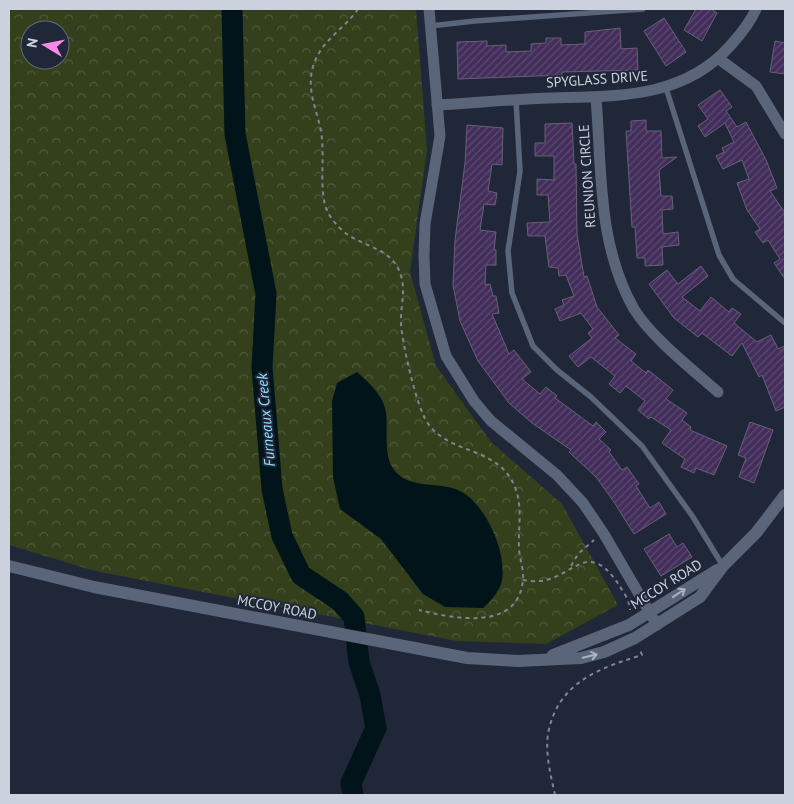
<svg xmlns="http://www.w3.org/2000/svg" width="794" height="804" font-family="'PT Sans',sans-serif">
	<defs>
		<pattern id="park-crowns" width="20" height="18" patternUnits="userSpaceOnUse" patternTransform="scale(1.25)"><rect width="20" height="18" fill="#33401b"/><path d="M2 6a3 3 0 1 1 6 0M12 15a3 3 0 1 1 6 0" fill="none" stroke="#4f5b3c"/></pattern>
		<pattern id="building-hatch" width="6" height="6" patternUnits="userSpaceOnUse" patternTransform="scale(1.25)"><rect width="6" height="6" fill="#432e5b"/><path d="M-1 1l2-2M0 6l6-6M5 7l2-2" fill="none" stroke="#5d4b72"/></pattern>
	</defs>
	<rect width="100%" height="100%" fill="#1f2739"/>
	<path fill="url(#park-crowns)" fill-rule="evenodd" d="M9,9h407l11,141 -17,122 26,94 55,76 71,62 56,101 -72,39 -89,-3 -362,-70 -86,-26zM30,30h30v30h-30z"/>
	<path fill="#00141a" d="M357,372c11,10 24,21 28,36 5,17 -4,47 10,63 16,19 45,10 65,20 25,12 47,61 42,89 -2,11 -11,21 -19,28l-38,-1 -22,-13 -42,-55 -41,-30 -7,-32 -1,-76 5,-18z"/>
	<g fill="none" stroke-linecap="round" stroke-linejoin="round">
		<polyline stroke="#00141a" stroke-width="21" points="232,9 235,134 266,294 262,367 272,489 282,536 301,575 340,601 354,617 359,662 370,695 376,728 351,783 353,795"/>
	</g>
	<g fill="url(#building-hatch)" stroke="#696076">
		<polygon points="696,9 711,9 717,13 702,41 684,30"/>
		<polygon points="664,18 686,52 666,66 644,31"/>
		<polygon points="620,28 621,49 637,48 638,70 562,72 562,75 458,79 457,42 487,41 487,46 506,45 506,52 531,51 531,44 546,43 546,38 561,38 561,45 585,44 585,32"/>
		<polygon points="775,41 785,43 785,74 770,72"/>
		<polygon points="720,90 732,107 726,111 737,127 746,122 766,160 777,188 770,191 785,213 785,279 774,263 780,259 768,240 763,243 755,232 760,229 747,210 737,183 749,179 742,160 723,169 716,156 724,152 722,148 734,142 725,123 705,137 698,126 708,119 698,105"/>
		<polygon points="646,120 646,131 661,131 662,158 677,157 659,170 661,196 672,196 673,209 662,210 663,234 678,232 679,245 662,247 663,265 645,266 645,258 637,258 635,227 632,227 626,131 631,131 631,121"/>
		<polygon points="572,123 574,164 576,164 577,234 584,277 587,276 597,307 619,335 615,338 636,354 631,361 646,373 648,370 673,390 666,399 687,413 682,420 691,427 690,430 727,446 714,475 696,468 694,473 681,467 685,459 662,443 671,430 651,417 649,419 638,410 645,401 626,386 620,393 609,384 615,376 591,357 578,367 569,356 592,338 588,333 593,329 581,313 560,321 555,309 564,305 562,300 574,296 566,275 559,276 558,268 549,267 545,236 528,236 527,223 550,222 548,195 537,195 537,179 554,180 554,156 535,156 535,143 545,143 545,124"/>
		<polygon points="467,125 503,128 502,165 492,164 488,191 497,193 495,205 484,204 480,230 496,232 494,250 496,250 496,265 486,265 485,285 490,284 493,296 496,296 499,313 492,314 509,354 514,350 531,372 522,379 540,394 546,387 557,396 555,398 593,426 596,422 606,432 599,439 611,450 609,452 622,470 627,467 639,484 636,486 650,508 659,502 666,514 634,534 614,502 596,477 569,452 571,450 532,423 509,403 478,361 460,321 453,285 455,240 465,163"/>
		<polygon points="701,266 708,276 682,297 700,311 711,297 729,312 732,308 741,314 734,323 757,342 771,335 778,349 785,346 785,407 776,411 762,375 759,377 742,343 732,356 702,333 698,337 674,318 649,284 667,270 678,284"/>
		<polygon points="750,422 773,430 754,483 739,477 746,458 738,455"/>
		<polygon points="669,534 677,547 683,543 692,557 661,576 644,549"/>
	</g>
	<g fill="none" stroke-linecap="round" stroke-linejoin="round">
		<g stroke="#7d8492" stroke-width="2" stroke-dasharray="4 4" stroke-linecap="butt">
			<path d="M358,9c-13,19 -35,31 -43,52 -12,30 5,51 7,79 2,21 -2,44 3,65 3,10 10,19 18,26 20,17 50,16 58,45 5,16 -1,32 0,49 2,21 15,80 26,97 22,34 71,23 88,65 8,21 3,40 4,60 0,11 5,22 4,32 -4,54 -71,39 -104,31"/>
			<polyline points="571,566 578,554 594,540"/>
			<path d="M523,580c7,1 16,2 23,0 29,-7 43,-38 71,2 5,8 13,18 13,28"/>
			<path d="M555,795c-4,-19 -10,-41 -7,-61 9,-51 51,-66 94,-79l-2,-5"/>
		</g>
		<g stroke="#5a6579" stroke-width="5.5">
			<polyline points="430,26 475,21 643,9"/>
			<polyline points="666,88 719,255 733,279 785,323"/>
			<polyline points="516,100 520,171 508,251 512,293 533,346 557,370 591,397 642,446 693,517 723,566"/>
		</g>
		<g stroke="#5a6579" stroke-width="11">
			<polyline points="429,9 440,136 425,224 424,255 425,284 446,356 474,401 491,421 557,475 583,503 604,534 657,625"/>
			<polyline points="719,59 756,86 785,134"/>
			<path d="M596,98c6,72 1,146 38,211 17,28 59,61 84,83"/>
			<path d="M437,105c38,-2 76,-6 114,-7 65,-2 132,1 179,-52 11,-12 20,-23 26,-37"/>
		</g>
		<g stroke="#5a6579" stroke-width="12">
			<polyline points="9,566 94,587 467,658 518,661 581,658 604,652 635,638 700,597 723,566 756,533 785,495"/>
			<polyline points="553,655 629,625 717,570"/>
		</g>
	</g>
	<defs><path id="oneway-shaft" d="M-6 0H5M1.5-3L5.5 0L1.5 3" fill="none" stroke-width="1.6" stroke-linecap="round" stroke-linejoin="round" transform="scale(1.25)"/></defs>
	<g stroke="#aab1bf">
		<use href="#oneway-shaft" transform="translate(679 593) rotate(-34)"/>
		<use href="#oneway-shaft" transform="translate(590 656) rotate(-13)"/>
	</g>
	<g text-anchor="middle" stroke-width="4" stroke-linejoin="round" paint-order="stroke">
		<g font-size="14" fill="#ccd2dd" stroke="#1f2739">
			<text transform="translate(597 79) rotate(-4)" y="5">SPYGLASS DRIVE</text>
			<text transform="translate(587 176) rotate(-94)" y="5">REUNION CIRCLE</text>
			<text transform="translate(666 584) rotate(-32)" y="5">MCCOY ROAD</text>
			<text transform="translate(277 607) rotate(11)" y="5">MCCOY ROAD</text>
		</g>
		<g font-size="15" font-style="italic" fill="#8fe1fa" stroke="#1f2739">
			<text transform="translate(266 420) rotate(-95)" y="5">Furneaux Creek</text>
		</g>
	</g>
	<rect width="794" height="804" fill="none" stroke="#ccd2dd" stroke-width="20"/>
	<g transform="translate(45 45) rotate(280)"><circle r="24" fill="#1f2739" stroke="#646b7b"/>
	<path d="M0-4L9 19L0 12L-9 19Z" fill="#f888e9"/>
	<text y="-8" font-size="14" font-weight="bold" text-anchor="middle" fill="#ccd2dd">N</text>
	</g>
</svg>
